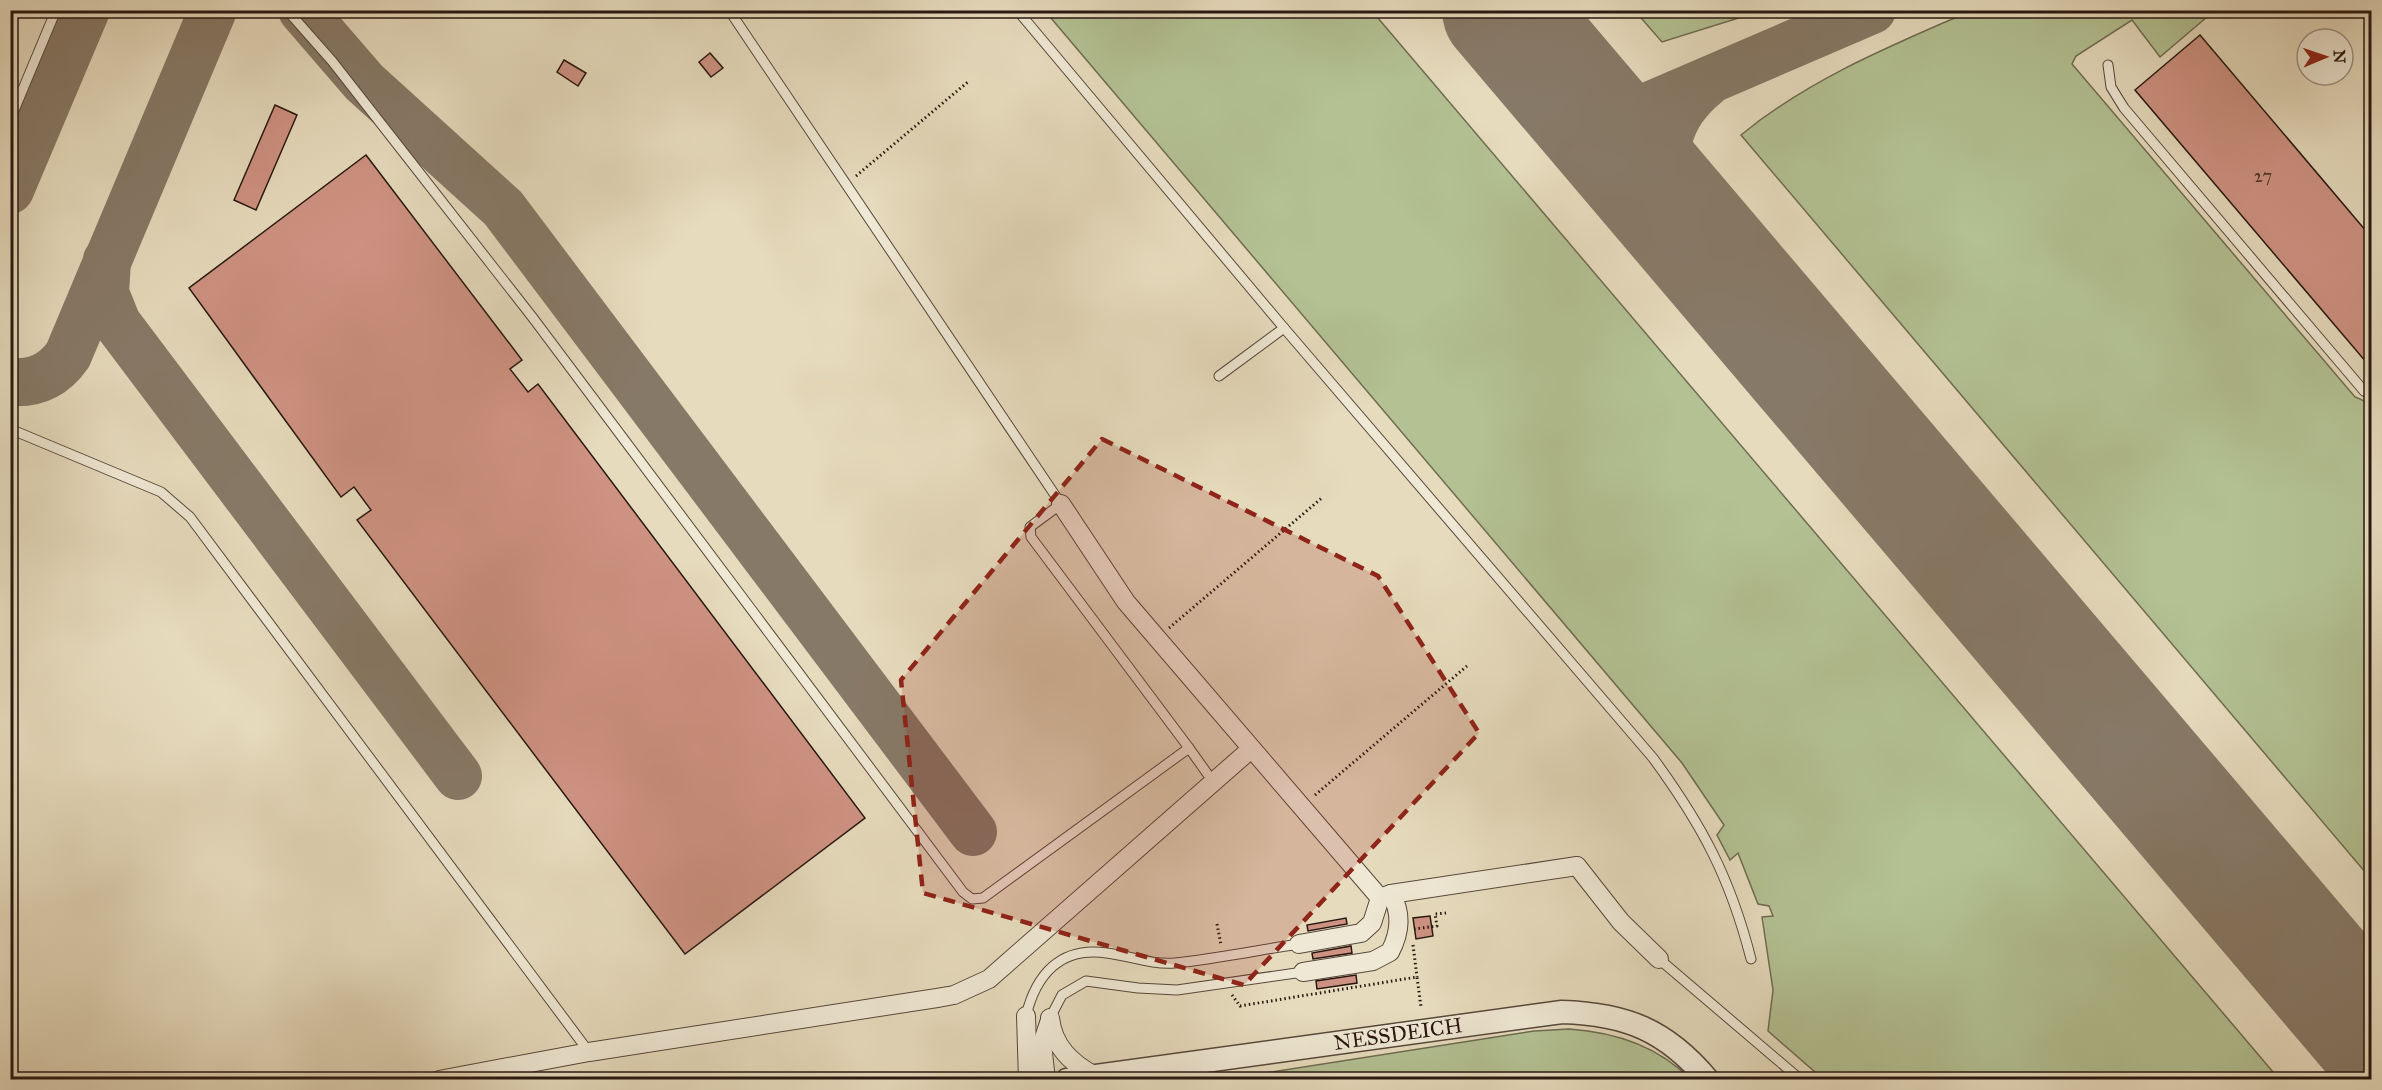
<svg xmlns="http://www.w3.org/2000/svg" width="2382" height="1090" font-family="'IM FELL Great Primer',serif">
	<rect width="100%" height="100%" fill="#e6dbbd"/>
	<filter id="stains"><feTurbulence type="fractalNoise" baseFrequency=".00333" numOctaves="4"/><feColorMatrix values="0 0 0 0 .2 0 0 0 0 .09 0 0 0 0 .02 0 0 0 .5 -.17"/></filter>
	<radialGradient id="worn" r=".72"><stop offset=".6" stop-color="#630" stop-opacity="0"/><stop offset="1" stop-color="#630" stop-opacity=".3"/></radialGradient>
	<g fill="#b3c193" stroke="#6e6c52" stroke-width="1.5">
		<path d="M1973,10l241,1 -54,46 -28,-37 -56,36 -4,8 283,333 16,7v475l-630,-744c68,-56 151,-90 232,-125z"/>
		<polygon points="1045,11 1372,11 2279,1079 1823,1079 1768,1031 1773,990 1762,917 1773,916 1769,906 1758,904 1738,853 1730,860 1717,835 1724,825 1682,763"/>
		<polygon points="1635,11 1761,11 1662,42"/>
		<path d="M1569,1029c44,3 89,17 121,50h-464l308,-48z"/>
	</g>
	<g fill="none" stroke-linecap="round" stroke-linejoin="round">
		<g stroke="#877967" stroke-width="48">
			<polyline points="302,10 364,82 503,208 973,832"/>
			<path d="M1579,101c20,17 26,18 51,13l242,-104"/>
			<polyline points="10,190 86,10"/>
			<path d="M1672,211c-10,-54 -11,-91 35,-128"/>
			<polyline points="107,260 105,293 117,323 458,776"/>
			<path d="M10,382c25,2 44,-7 58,-27l145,-345"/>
		</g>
		<polyline stroke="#877967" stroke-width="120" points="1502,10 2372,1034"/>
	</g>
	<g fill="#ce9282" stroke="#281711" stroke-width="1.5">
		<polygon points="2200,35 2372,238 2372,369 2135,90"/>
		<polygon points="710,53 723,68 711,77 699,62"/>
		<polygon points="564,60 586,73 578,86 557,72"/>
		<polygon points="275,105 297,115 256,210 234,200"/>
		<polygon points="366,155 522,360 510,369 528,392 538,384 865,818 685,954 357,520 371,510 354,487 341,497 189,288"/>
		<polygon points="1430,916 1433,936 1416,939 1413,918"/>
		<polygon points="1346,918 1347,924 1308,931 1307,925"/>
		<polygon points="1351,946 1352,953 1313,959 1312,953"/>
		<polygon points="1356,975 1357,983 1317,989 1316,981"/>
	</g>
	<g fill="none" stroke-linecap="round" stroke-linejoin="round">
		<defs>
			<g id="service">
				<polyline points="287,10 332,61 533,318 963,892 972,899 983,898 1189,748 1031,537 1030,527 1061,504 729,10"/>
				<path d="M1017,10l267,318 369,430c49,67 77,119 98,201"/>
				<polyline points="2108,65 2111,87 2124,108 2364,391 2372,395"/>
				<polyline points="10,120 56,10"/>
				<polyline points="1219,376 1284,328"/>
				<polyline points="10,429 161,492 190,517 589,1052"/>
				<polyline points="1189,748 1214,783"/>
				<polyline points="1659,959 1801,1080"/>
				<path d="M1026,1016c10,-42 35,-70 81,-63 23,3 45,12 68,10 41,-4 83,-13 124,-19"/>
				<polyline points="1050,1018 1062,995 1086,981 1138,988 1177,990 1303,972"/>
			</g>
			<g id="minor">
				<polyline points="1061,504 1126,602 1380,898"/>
				<polyline points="1299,944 1361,933 1372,923 1380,898 1391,894 1577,866 1621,922 1659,959"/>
				<path d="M1303,972l70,-11 17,-9c10,-19 12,-39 1,-58"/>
				<polyline points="1026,1016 1028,1080"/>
				<path d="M1050,1018c3,28 21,45 45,58"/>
				<polyline points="439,1080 589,1052 937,998 954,995 989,979 1251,749"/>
				<polyline points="1046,1080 1042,1044 1050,1020"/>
			</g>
			<path id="tertiary" d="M1067,1080l495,-68c64,2 104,18 146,68"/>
		</defs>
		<use href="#service" stroke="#58483c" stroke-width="11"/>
		<use href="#minor" stroke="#58483c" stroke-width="20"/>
		<use href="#tertiary" stroke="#58483c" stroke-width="25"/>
		<g stroke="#281711" stroke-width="3" stroke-dasharray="1.5 3" stroke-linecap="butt">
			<polyline points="856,176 969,81"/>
			<polyline points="1169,628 1323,497"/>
			<polyline points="1315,795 1467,666"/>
			<polyline points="1217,924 1221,945"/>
			<polyline points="1414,929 1437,926 1435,914 1446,913"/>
			<polyline points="1413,945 1417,977"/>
			<polyline points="1232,995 1240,1006 1417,977 1421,1007"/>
		</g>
		<use href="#service" stroke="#efe8d4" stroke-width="9"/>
		<use href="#minor" stroke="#efe8d4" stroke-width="18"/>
		<use href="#tertiary" stroke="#efe8d4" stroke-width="22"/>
	</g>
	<path fill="#8f2418" fill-opacity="0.2" stroke="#8f2418" stroke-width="4.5" stroke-dasharray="12 8" stroke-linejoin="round" d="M1102,439l276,137 101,157 -235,252 -321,-92 -22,-213z"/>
	<g text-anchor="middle" stroke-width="4.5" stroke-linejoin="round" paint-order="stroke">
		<g font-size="18" fill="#52362d">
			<text x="2263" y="182">27</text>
		</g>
		<g font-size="21" fill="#281711" stroke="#efe8d4">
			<text transform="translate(1398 1034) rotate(-8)" y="7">NESSDEICH</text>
		</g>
	</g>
	<rect width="2382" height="1090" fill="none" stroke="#e6dbbd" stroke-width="36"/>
	<rect x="12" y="12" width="2358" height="1066" fill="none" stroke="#281711" stroke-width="3"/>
	<rect x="18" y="18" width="2346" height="1054" fill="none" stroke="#281711" stroke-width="1.5"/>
	<g transform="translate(2325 57) rotate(88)"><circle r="28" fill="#efe8d4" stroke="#9f9486" stroke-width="1.5"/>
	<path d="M0-4.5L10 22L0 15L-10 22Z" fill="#8f2418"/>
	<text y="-9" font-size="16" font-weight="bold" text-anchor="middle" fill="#281711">N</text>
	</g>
	<rect width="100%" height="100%" filter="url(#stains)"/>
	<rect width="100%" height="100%" fill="url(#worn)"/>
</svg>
